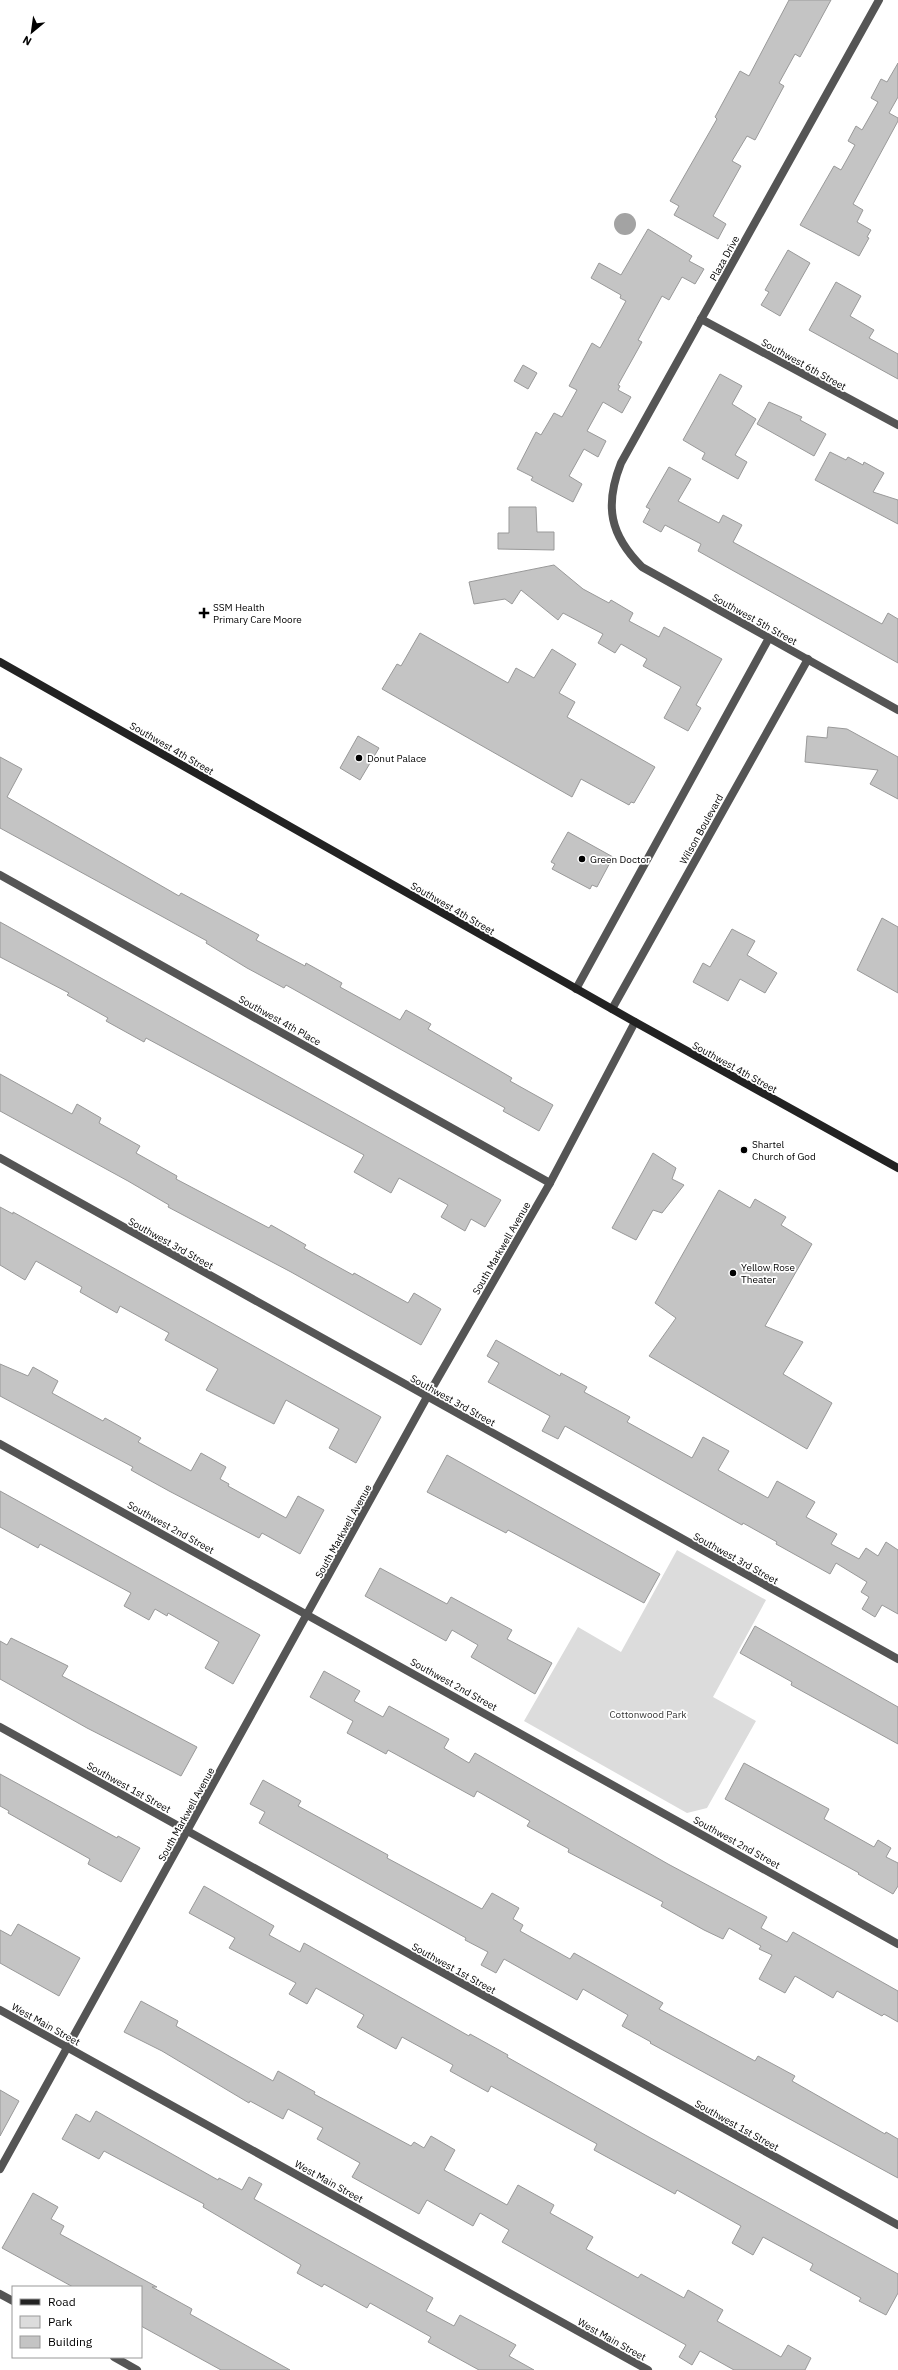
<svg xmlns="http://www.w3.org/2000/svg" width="898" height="2370" font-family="'IBM Plex Sans',sans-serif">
	<rect width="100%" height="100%" fill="#fff"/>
	<polygon fill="#dcdcdc" points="677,1550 766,1600 713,1697 756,1721 707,1808 687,1813 524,1721 578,1627 621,1652"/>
	<circle fill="#a3a3a3" cx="625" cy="224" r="11"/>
	<g fill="#c4c4c4" stroke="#999">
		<polygon points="789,0 831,0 800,57 795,54 779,83 784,86 755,140 747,136 732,161 741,166 713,216 726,224 718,239 674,215 679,206 670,201 717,119 715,117 740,71 749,76"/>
		<polygon points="898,63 898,97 889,113 898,118 898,121 853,204 863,210 857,222 871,230 867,237 869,238 859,256 800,225 834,166 841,170 855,145 848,141 856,126 862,130 878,102 871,98 881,79 887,82"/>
		<polygon points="648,229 692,256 689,261 704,269 695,284 682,277 669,300 662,296 638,340 642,342 618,385 620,386 618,390 631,397 622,413 603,402 587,431 606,441 598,457 584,449 569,476 582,484 573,502 531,480 533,477 517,469 536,432 541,435 554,413 562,417 577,390 569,386 592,343 600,348 626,301 620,298 621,295 591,278 599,263 621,275"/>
		<polygon points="788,250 810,263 780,316 761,305 769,292 765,290"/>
		<polygon points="836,282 861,296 850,316 874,330 869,338 898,354 898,379 809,330"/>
		<polygon points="523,365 537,373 528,389 514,381"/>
		<polygon points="720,374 742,386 732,404 756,419 735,455 747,462 738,479 702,459 705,453 683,440"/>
		<polygon points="769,402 802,417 800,420 826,434 814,456 757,424"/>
		<polygon points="830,452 846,460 848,457 863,465 864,462 884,473 873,492 898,500 898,524 815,480"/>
		<polygon points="669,467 691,479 678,501 719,523 723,515 742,525 733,542 882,624 888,613 898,619 898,663 698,551 701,544 665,525 661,532 643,522 650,509 646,507"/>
		<polygon points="509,507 536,507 537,532 554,532 554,550 498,549 498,533 509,533"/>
		<polygon points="554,565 583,589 609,603 611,600 633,613 629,621 659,637 664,627 722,659 696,705 701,708 688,731 664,718 681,687 643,666 647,659 621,644 615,653 598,643 603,634 563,613 558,620 521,590 512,604 505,599 474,604 469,582"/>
		<polygon points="420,633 508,683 516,668 534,678 552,649 576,664 559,693 575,702 567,717 655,767 634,803 631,802 629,805 581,779 572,797 382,689 397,664 401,666"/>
		<polygon points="828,727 847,729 898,757 898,799 870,784 878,770 805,762 807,736 827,738"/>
		<polygon points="358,736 379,748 360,780 340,768"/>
		<polygon points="0,757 22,769 7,797 179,896 181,893 259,935 256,940 305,966 306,963 342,983 340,987 400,1020 406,1010 431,1024 428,1029 512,1078 510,1081 553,1105 539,1131 503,1111 505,1108 286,985 284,988 247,968 206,943 207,941 0,828"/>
		<polygon points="568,832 613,857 597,887 592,885 590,889 552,869 555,864 551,862"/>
		<polygon points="882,918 898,927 898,993 857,970"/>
		<polygon points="0,922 501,1200 485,1227 471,1219 465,1231 441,1217 448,1205 399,1178 391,1193 354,1172 364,1155 146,1038 144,1042 106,1021 108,1018 67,995 69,993 0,957"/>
		<polygon points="732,929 755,941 747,955 777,973 765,993 740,979 728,1001 693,982 703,963 710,967"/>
		<polygon points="0,1074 72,1114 77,1104 101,1118 99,1123 140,1146 136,1153 177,1176 176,1179 269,1228 271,1225 306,1245 304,1248 353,1275 354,1273 408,1303 414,1293 441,1309 421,1345 291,1272 168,1207 169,1205 128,1181 0,1111"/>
		<polygon points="653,1153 676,1168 672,1179 684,1185 662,1213 653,1210 636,1240 612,1228"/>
		<polygon points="719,1190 750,1208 755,1199 786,1217 781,1225 812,1244 765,1326 803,1342 783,1374 832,1403 807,1449 649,1356 676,1318 655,1303"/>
		<polygon points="0,1207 13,1214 13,1212 381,1417 356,1463 329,1448 339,1429 286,1400 274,1424 206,1390 218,1369 165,1340 169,1333 120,1306 117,1313 80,1292 82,1287 36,1261 25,1280 0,1265"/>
		<polygon points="496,1340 560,1376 561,1373 587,1387 584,1392 630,1417 627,1422 692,1458 703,1437 729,1451 718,1470 768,1498 777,1481 815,1502 806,1517 837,1534 831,1544 859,1559 866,1548 878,1556 886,1542 898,1550 898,1614 882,1605 875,1617 862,1609 869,1597 861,1592 867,1582 836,1563 830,1574 776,1544 777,1542 743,1523 742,1525 565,1426 558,1439 542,1431 550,1416 488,1382 499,1363 487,1356"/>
		<polygon points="0,1364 28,1376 33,1367 58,1381 52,1393 103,1421 105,1418 141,1438 138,1442 191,1471 201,1453 226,1467 220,1479 229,1484 228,1486 286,1518 298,1496 324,1510 300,1554 262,1533 259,1538 169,1491 131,1470 133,1467 0,1396"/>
		<polygon points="447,1455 660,1574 644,1603 508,1530 506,1533 427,1492"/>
		<polygon points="0,1491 260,1635 233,1684 205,1668 219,1642 168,1613 167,1616 155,1609 149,1620 124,1606 131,1593 40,1544 38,1548 0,1527"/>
		<polygon points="380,1568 447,1604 451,1597 512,1630 507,1639 552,1663 535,1694 471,1657 478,1645 452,1630 446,1641 365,1596"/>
		<polygon points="755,1626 898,1707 898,1744 791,1685 792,1682 740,1653"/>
		<polygon points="11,1638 68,1666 62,1676 197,1747 181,1776 87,1728 0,1679 0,1641 7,1645"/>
		<polygon points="324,1671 360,1691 354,1701 383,1717 389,1706 449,1739 444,1748 469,1763 475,1753 668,1864 767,1917 761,1928 787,1942 793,1932 898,1991 898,2022 884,2014 882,2016 837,1991 833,1998 795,1976 785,1993 759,1979 772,1955 759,1949 761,1946 729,1928 723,1939 704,1930 661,1906 663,1902 568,1852 569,1849 527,1826 530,1821 477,1791 474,1797 388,1750 386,1754 347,1733 353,1721 310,1697"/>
		<polygon points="744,1763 829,1809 824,1819 874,1847 878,1840 891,1848 886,1857 898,1863 898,1886 893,1894 858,1874 859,1873 725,1799"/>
		<polygon points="0,1774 117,1838 118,1836 140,1848 121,1882 88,1864 90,1859 8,1813 9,1811 0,1806"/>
		<polygon points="263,1780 301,1801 298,1806 388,1855 387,1858 482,1909 492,1893 519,1908 513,1919 523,1925 520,1931 570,1959 574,1953 663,2003 659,2009 755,2061 758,2056 795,2076 792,2081 885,2134 886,2132 898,2139 898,2178 650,2043 651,2042 622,2026 628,2015 583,1989 577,2000 504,1959 496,1973 481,1965 488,1952 465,1940 466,1938 259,1823 265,1812 250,1804"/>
		<polygon points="204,1886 274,1926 269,1935 300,1952 304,1943 469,2036 470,2034 508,2055 507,2057 647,2136 898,2274 898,2293 886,2315 859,2301 861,2298 810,2270 813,2264 763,2237 753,2255 732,2243 741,2226 677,2190 675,2194 594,2150 597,2144 491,2086 488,2092 450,2071 453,2065 402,2037 396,2049 357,2027 364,2015 316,1988 307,2004 289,1994 296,1983 229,1948 235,1938 189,1913"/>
		<polygon points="18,1924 80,1958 59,1996 0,1963 0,1930 11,1936"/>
		<polygon points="141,2001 178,2021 176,2026 273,2081 278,2071 315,2092 314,2094 411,2146 414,2142 424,2148 431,2136 455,2150 444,2170 507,2205 518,2185 554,2205 550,2213 593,2237 586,2249 638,2278 641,2274 684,2298 688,2290 723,2310 717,2321 781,2357 788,2345 811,2358 805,2370 734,2370 700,2351 692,2365 679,2357 686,2345 502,2242 509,2230 480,2213 473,2226 427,2200 419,2214 352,2177 360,2163 317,2139 323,2128 288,2109 283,2119 250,2101 249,2103 162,2051 124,2032"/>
		<polygon points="0,2090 19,2101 0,2136"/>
		<polygon points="96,2111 218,2180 219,2178 242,2190 249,2177 262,2184 254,2199 433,2298 426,2311 454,2326 460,2315 516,2345 509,2356 534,2370 479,2370 428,2342 431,2337 370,2303 367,2308 324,2284 322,2287 297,2273 301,2265 203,2207 204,2204 104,2151 99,2159 62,2139 76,2114 90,2122"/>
		<polygon points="33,2193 58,2207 51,2219 64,2226 60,2234 157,2287 152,2287 192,2309 190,2314 290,2370 221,2370 141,2326 141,2287 73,2287 2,2248"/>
	</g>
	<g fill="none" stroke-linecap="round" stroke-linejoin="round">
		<g stroke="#555" stroke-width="8">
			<path d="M879,0l-258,463c-17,43 -11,72 21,104l256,143"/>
			<polyline points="701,319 898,425"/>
			<polyline points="0,875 550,1183"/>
			<polyline points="0,1158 898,1659"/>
			<polyline points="0,1444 898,1944"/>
			<polyline points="0,1727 898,2225"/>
			<polyline points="0,2010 648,2370"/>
			<polyline points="0,2294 13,2301"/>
			<polyline points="114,2357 137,2370"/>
		</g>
		<g stroke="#555" stroke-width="8">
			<polyline points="576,989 769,638"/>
			<polyline points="612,1009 808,659"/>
			<polyline points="0,2169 427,1397 550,1183 635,1022"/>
		</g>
		<polyline stroke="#222" stroke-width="8" points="0,662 635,1022 898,1168"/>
	</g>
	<g fill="#000" stroke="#fff" stroke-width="1.5">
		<path d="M202 607h4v4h4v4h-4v4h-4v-4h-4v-4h4z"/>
		<circle cx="359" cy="758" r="4"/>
		<circle cx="582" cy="859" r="4"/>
		<circle cx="744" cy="1150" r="4"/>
		<circle cx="733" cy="1273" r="4"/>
	</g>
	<g text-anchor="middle" stroke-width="3.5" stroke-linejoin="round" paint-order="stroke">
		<g font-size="10" fill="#000" stroke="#fff">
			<text transform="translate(724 258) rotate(-61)" y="4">Plaza Drive</text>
			<text transform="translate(804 364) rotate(29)" y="4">Southwest 6th Street</text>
			<text transform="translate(755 619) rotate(29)" y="4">Southwest 5th Street</text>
			<text transform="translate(172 748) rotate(30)" y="4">Southwest 4th Street</text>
			<text transform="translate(701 829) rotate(-61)" y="4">Wilson Boulevard</text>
			<text transform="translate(453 908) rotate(30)" y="4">Southwest 4th Street</text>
			<text transform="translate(280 1020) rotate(29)" y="4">Southwest 4th Place</text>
			<text transform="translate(735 1067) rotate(29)" y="4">Southwest 4th Street</text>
			<text transform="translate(171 1243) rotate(29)" y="4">Southwest 3rd Street</text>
			<text transform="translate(501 1248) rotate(-60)" y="4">South Markwell Avenue</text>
			<text transform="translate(453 1400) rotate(29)" y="4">Southwest 3rd Street</text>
			<text transform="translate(171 1527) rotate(29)" y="4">Southwest 2nd Street</text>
			<text transform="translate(343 1531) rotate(-61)" y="4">South Markwell Avenue</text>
			<text transform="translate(736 1558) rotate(29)" y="4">Southwest 3rd Street</text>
			<text transform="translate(454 1684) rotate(29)" y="4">Southwest 2nd Street</text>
			<text transform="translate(129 1787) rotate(29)" y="4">Southwest 1st Street</text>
			<text transform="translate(186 1814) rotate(-61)" y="4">South Markwell Avenue</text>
			<text transform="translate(737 1842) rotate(29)" y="4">Southwest 2nd Street</text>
			<text transform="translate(454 1968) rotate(29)" y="4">Southwest 1st Street</text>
			<text transform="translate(46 2024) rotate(29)" y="4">West Main Street</text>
			<text transform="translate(737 2125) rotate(29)" y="4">Southwest 1st Street</text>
			<text transform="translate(329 2181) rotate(29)" y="4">West Main Street</text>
			<text transform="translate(612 2339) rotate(29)" y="4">West Main Street</text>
		</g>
		<g font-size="10" fill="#000" stroke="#fff" text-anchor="start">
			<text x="213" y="611">SSM Health<tspan x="213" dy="12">Primary Care Moore</tspan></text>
			<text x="367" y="762">Donut Palace</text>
			<text x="590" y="863">Green Doctor</text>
			<text x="752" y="1148">Shartel<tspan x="752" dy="12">Church of God</tspan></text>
			<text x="741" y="1271">Yellow Rose<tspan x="741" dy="12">Theater</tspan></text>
		</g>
		<g font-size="10" fill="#333" stroke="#fff">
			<text x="648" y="1718">Cottonwood Park</text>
		</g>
	</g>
	<rect x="12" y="2286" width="130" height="72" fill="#ffffff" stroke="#999999"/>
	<rect x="20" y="2299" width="20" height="6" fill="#222222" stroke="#999999"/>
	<text x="48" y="2306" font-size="12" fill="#000000">Road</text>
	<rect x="20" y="2316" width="20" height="12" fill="#dcdcdc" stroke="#999999"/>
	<text x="48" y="2326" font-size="12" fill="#000000">Park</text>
	<rect x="20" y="2336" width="20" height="12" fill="#c4c4c4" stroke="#999999"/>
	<text x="48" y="2346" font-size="12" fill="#000000">Building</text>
	<g transform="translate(32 32) rotate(209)" stroke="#ffffff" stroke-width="3" paint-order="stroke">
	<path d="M0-3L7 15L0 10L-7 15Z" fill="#000000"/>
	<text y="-6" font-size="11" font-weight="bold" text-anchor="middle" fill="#000000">N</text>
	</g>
</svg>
